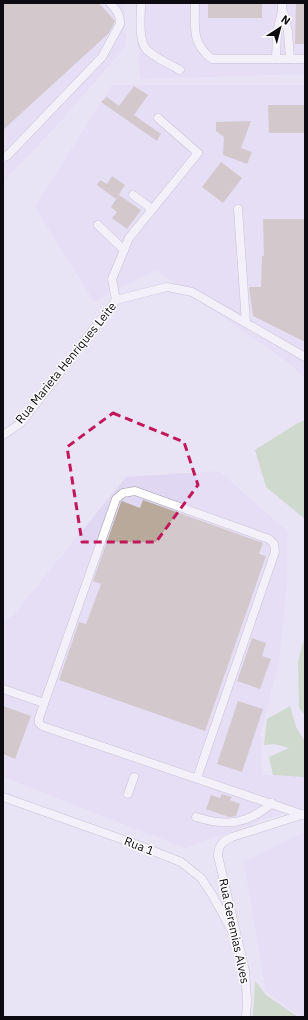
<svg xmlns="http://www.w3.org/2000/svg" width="308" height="1020" font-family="'IBM Plex Sans',sans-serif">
	<rect width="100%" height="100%" fill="#e9e3f6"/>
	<g fill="#e0d8f2">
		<polygon points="3,3 124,3 126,46 59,123 3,182"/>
		<polygon points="136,3 305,3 305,74 140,79"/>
		<polygon points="112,85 305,85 305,379 289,363 155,270 94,302 35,207"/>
		<polygon points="219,471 287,531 287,579 279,661 261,732 262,775 305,776 305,808 269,818 185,848 3,777 3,623 15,613 126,477"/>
		<polygon points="305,832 305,1017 302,1017 266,992 244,862"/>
	</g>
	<g fill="#b2cc9b">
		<polygon points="305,420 305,519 266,487 255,450 296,424"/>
		<polygon points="305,635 305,715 299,708 298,662"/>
		<polygon points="290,706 296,727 305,741 305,777 273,775 269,757 289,748 274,744 264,745 267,719"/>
		<polygon points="255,981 266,995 298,1017 253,1017"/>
	</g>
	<g fill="#b8a99b">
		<polygon points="3,3 99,3 115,21 109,33 3,130"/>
		<rect x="208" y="3" width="54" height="15"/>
		<polygon points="296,3 305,3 305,44 295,44"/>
		<polygon points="134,86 148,95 134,115 161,134 157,141 101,102 107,97 119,106"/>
		<polygon points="268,105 305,105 305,133 269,133"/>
		<polygon points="251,121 241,148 252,152 247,164 223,155 224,137 216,131 216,122"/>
		<polygon points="221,162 242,178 223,203 202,187"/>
		<polygon points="112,176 125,185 116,199 97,185 100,180 107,184"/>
		<polygon points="119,195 141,210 127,229 112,218 117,212 111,207"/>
		<polygon points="263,219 305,219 305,342 253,316 249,287 261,287 262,256 264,256"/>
		<polygon points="143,500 263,543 259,554 266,556 205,731 59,680 79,622 86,624 101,584 93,581 121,502 122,501 140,508"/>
		<polygon points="252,638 266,643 262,656 271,659 260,689 237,681"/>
		<polygon points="238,701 263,709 242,772 217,764"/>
		<polygon points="3,706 31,716 15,759 3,754"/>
		<polygon points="222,794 232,797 230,800 240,804 236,816 229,817 206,809 211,795 220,798"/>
	</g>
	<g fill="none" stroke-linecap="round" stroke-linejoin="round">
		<defs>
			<g id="minor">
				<path d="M141,3c0,12 -3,36 5,46 8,9 24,15 34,21"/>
				<path d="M195,3c0,24 -4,40 17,56h93"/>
				<polyline points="283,11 288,32 290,59"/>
				<polyline points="276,59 277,32 282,11 282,3"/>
				<path d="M3,157l4,-1 95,-99 18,-33c1,-9 -4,-14 -10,-21"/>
				<polyline points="133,195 152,209"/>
				<polyline points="238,209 246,323"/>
				<polyline points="98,225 124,250"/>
				<polyline points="116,300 112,279 129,238 198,153 158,118"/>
				<polyline points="3,435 21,423 116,300 167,287 192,292 305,357"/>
				<polyline points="3,689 44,703"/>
				<polyline points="197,778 275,552 274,544 269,539 135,491 123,493 116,499 39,718 39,723 42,726 304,815"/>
				<polyline points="128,794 134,777"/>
				<polyline points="3,797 138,845 181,862 201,878 213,896 238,942"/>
				<path d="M196,817c31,10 52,7 76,-14"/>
				<path d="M246,1017l1,-17 -2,-29 -27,-115c0,-11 5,-15 14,-19l72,-23"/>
			</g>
		</defs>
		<use href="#minor" stroke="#9f99ab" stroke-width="9"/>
		<use href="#minor" stroke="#fff" stroke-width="8"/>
	</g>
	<path d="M0 0H308V1020H0ZM113,413l71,29 14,43 -42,57h-74l-15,-95z" fill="#e9e3f6" fill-opacity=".55" fill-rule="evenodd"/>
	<path fill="none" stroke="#c2185b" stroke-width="3" stroke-dasharray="8 5" stroke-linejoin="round" d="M113,413l71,29 14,43 -42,57h-74l-15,-95z"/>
	<g text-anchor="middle" stroke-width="3" stroke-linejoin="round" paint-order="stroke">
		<g font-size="12" fill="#0d0b11" stroke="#fff">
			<text transform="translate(66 363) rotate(-51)" y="4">Rua Marieta Henriques Leite</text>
			<text transform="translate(139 846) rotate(21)" y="4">Rua 1</text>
			<text transform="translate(234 931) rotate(78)" y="4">Rua Geremias Alves</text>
		</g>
	</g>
	<rect width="308" height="1020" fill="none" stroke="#0d0b11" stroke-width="8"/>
	<g transform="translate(280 28) rotate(36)" stroke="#ffffff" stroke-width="3" paint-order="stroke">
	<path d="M0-3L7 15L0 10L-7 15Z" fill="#0d0b11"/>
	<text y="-6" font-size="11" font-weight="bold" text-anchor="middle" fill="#0d0b11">N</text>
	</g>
</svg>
